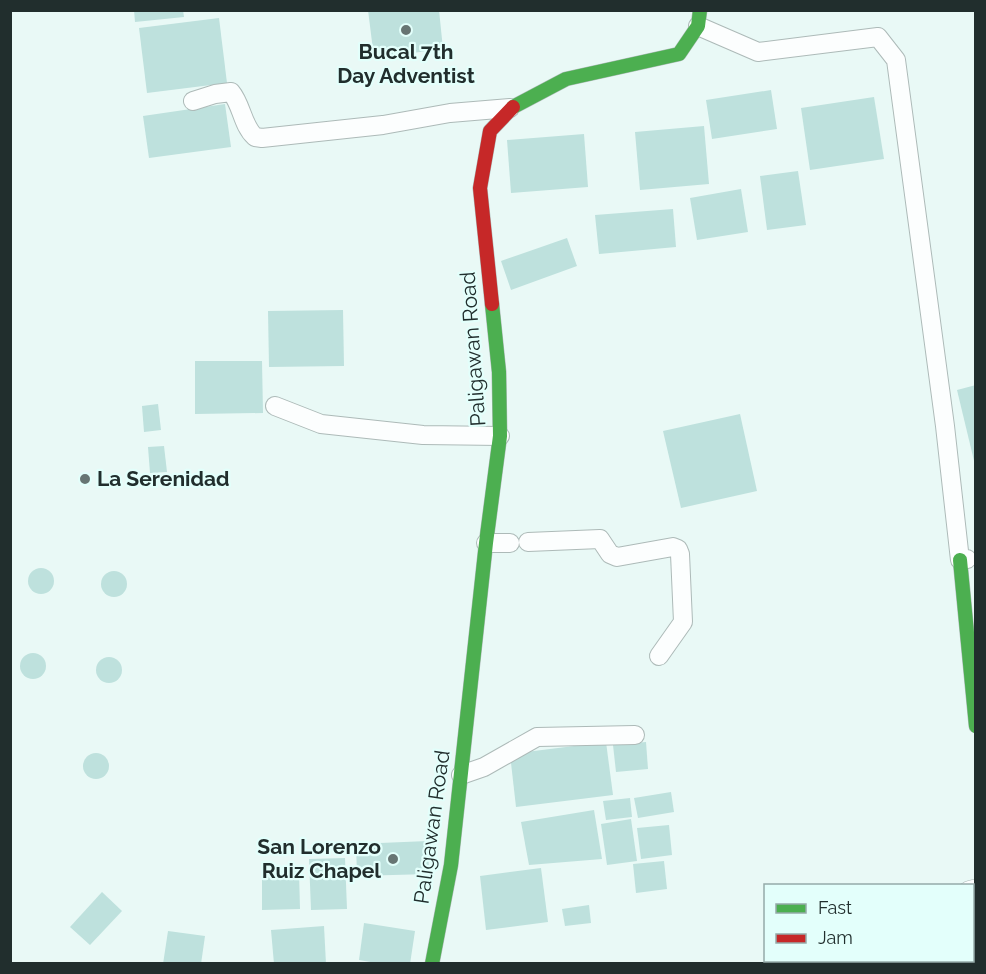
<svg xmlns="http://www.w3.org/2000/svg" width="986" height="974" font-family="Raleway,sans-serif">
	<rect width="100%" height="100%" fill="#e9f9f6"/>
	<g fill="#bee1dd">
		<polygon points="134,10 183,10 184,17 135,22"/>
		<polygon points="368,10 439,10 443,49 374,58"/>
		<polygon points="219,18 227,83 147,93 139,28"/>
		<polygon points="771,90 777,129 712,139 706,100"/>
		<polygon points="874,97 884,159 810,170 801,108"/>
		<polygon points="225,104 231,147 149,158 143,116"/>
		<polygon points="704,126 709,184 640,190 635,132"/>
		<polygon points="584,134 588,187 511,193 507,140"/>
		<polygon points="798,171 806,225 767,230 760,176"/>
		<polygon points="741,189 748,232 697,240 690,198"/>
		<polygon points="673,209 676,247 599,254 595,215"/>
		<polygon points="567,238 577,266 511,290 501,261"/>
		<polygon points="343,310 344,366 269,367 268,311"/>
		<polygon points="195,361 262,361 263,413 195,414"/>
		<polygon points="976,385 976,465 975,465 957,390"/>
		<polygon points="158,404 161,430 144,432 142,406"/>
		<polygon points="740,414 757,491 681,508 663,431"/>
		<polygon points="164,446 167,472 150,473 148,447"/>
		<circle cx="41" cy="581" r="13"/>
		<circle cx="114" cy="584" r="13"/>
		<circle cx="33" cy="666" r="13"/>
		<circle cx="109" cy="670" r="13"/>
		<polygon points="606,742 613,795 516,807 510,754"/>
		<polygon points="646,742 648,769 616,772 613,745"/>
		<circle cx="96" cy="766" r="13"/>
		<polygon points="671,792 674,812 638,818 634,798"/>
		<polygon points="630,798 632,817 606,820 603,801"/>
		<polygon points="594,810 602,859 529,865 521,822"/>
		<polygon points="631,819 637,861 607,865 601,824"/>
		<polygon points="669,825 672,855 641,859 637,828"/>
		<polygon points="428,841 429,874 357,876 356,844"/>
		<polygon points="345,858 347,909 311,910 309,859"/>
		<polygon points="664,861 667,889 636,893 633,864"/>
		<polygon points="541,868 548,922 486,930 480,876"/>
		<polygon points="262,871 299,871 300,909 262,910"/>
		<polygon points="102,892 122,911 90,945 70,927"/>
		<polygon points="589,905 591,923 565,926 562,909"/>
		<polygon points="364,923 415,931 410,964 382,964 359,960"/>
		<polygon points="324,926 326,964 274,964 271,930"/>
		<polygon points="168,931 205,936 201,964 163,964"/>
	</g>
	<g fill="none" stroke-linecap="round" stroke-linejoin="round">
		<defs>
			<g id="lane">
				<polyline points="698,26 758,52 878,37 896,60 945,426 960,560 967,559"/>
				<path d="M193,101l22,-7 16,-2c11,13 11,33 24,45l7,1 121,-13 67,-12 60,-5"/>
				<polyline points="275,406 321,424 423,435 500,436"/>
				<polyline points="528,542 600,539 610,554 617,557 673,547 678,549 680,554 683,622 659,656"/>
				<polyline points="486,543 510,543"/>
				<polyline points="461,775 484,767 537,737 635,735"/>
			</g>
			<polyline id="street" points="972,897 976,896"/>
			<g id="fast">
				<polyline points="513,107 566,79 679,54 698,26 700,10"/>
				<polyline points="960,560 976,726"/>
				<polyline points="432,964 451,865 486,543 500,436 499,372 492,304"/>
			</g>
			<polyline id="jam" points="492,304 480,188 490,131 513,107"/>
		</defs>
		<use href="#lane" stroke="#adbab8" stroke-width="20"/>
		<use href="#street" stroke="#adbab8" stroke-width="34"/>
		<use href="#fast" stroke="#adbab8" stroke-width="15"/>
		<use href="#jam" stroke="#adbab8" stroke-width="15"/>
		<use href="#lane" stroke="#fcfefe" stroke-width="18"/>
		<use href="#street" stroke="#fcfefe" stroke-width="33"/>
		<use href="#fast" stroke="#4caf50" stroke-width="14"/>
		<use href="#jam" stroke="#c62828" stroke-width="14"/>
	</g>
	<g fill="#677573" stroke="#e3fffb" stroke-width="2">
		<circle cx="406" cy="30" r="6"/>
		<circle cx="85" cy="479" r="6"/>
		<circle cx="393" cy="859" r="6"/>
	</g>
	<g text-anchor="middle" stroke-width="4.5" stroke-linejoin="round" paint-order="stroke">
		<g font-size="21" font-weight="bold" fill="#212e2d" stroke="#e3fffb">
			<text x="406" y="59">Bucal 7th<tspan x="406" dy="24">Day Adventist</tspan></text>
			<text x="97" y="486" text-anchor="start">La Serenidad</text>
			<text x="381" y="854" text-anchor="end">San Lorenzo<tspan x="381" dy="24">Ruiz Chapel</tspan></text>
		</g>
		<g font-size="21" fill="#212e2d" stroke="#e3fffb">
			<text transform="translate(473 349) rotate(-94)" y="7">Paligawan Road</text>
			<text transform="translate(432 827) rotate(-82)" y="7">Paligawan Road</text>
		</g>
	</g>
	<rect width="986" height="974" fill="none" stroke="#212e2d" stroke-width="24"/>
	<rect x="764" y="884" width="210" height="78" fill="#e3fffb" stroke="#95aba9" stroke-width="1.5"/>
	<rect x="776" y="904" width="30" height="9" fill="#4caf50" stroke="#95aba9" stroke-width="1.5"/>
	<text x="818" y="914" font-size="18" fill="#212e2d">Fast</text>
	<rect x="776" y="934" width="30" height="9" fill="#c62828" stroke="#95aba9" stroke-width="1.5"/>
	<text x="818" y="944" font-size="18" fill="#212e2d">Jam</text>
</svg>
